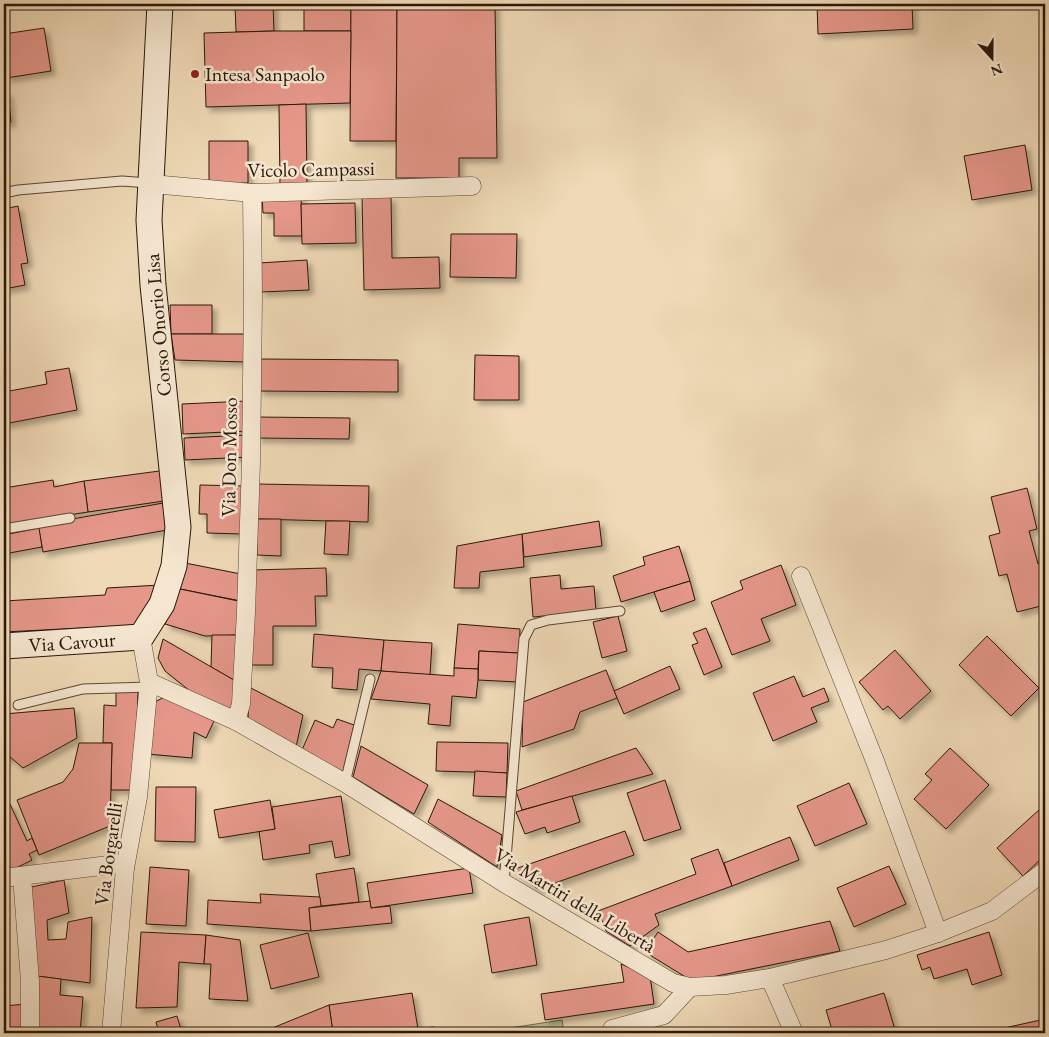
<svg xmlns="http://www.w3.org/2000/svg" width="1049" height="1037" font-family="'EB Garamond',serif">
	<defs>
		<filter id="shadow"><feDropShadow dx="4.5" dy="4.5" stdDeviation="2.5" flood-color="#0004"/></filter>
	</defs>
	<rect width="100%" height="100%" fill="#efd9b6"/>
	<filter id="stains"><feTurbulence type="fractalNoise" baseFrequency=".004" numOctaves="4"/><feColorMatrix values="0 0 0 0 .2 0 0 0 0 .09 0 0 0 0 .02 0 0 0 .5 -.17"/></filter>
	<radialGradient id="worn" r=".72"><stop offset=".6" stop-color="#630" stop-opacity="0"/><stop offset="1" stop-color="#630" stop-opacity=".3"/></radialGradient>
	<polygon fill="#b7bf8f" stroke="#706c4c" points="562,1020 564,1033 477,1033"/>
	<g fill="#e5978a" stroke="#2a180a" filter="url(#shadow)">
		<polygon points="235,4 273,4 274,31 236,32"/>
		<rect x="304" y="4" width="47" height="27"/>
		<polygon points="351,4 397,4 396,141 350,141"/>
		<polygon points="397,4 495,4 497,158 459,158 459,178 396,178"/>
		<polygon points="817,4 912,4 913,29 818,34"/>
		<polygon points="44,28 51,71 6,78 4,62 4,34"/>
		<polygon points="274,31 351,31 350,103 206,107 204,33"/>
		<polygon points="8,92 11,122 4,123 4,93"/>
		<polygon points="306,104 307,186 280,186 279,105"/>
		<polygon points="209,141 248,141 248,183 209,184"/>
		<polygon points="1025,145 1032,190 972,200 964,156"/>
		<polygon points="301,194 302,236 274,236 274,213 263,213 262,195"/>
		<polygon points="391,197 392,258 439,257 440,288 364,290 362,198"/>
		<polygon points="355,203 356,243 302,244 301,204"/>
		<polygon points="18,206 28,263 21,264 25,285 4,289 4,209"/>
		<polygon points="451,234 517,234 516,278 450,277"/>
		<polygon points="307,260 309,290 261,292 259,263"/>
		<polygon points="170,305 212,305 212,334 171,334"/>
		<polygon points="171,334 246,334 246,362 175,360"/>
		<polygon points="475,355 519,356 519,400 474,400"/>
		<polygon points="259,359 398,360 398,392 259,391"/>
		<polygon points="69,368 77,410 4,424 4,392 47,384 45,372"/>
		<polygon points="247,401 248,431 183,434 182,404"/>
		<polygon points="257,417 350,418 349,439 257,438"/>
		<polygon points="247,435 248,457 185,460 184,438"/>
		<polygon points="167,470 171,500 88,512 84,481"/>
		<polygon points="53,480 54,487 84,481 88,512 4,525 4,488"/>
		<polygon points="258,484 369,486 368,522 257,519"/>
		<polygon points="200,485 244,486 242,534 207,533 207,514 199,514"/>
		<polygon points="1027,488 1037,529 1029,531 1038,564 1045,561 1045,605 1017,612 1007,574 999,576 989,536 1000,533 991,497"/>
		<polygon points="169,502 167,530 43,552 38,525"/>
		<polygon points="257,519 281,519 281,556 257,555"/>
		<polygon points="326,521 350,521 348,555 324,554"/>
		<polygon points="599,521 602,546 524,557 522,534"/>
		<polygon points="39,528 42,547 4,554 4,535"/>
		<polygon points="522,534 524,567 480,572 479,588 454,588 457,546"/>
		<polygon points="679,546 690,581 621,602 613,576 645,565 643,557"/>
		<polygon points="185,563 246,575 241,601 180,589"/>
		<polygon points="781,565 796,605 761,619 770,641 732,655 711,602 743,589 740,581"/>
		<polygon points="326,568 327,596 315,596 316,626 273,626 273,665 249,665 252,570"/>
		<polygon points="560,575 561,589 594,586 596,611 533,617 530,578"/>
		<polygon points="690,581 695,600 661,612 654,592"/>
		<polygon points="160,585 141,625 4,632 4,601 105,595 107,588"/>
		<polygon points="180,589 243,602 241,635 205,636 165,624"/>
		<polygon points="618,616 627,651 602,658 593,622"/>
		<polygon points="458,624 520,629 519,653 479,651 478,669 454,668"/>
		<polygon points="706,628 722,667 704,675 692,645 698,643 693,633"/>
		<polygon points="314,634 384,640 381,671 359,669 357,690 332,688 333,668 312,667"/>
		<polygon points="212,635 241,635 239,683 211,667"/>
		<polygon points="987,636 1039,688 1011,716 959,665"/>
		<polygon points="163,639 239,683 236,713 190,691 165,671 158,658"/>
		<polygon points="384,640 432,643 430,675 381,671"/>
		<polygon points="895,650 931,691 900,719 888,706 883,710 859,682"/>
		<polygon points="479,651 519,653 518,682 478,680"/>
		<polygon points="670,666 680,689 624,714 614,691"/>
		<polygon points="454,668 478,669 478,680 476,698 452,696 450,726 428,724 430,704 371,699 381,671 454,676"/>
		<polygon points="606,670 617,698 580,712 574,729 522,747 523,702"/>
		<polygon points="794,676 803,697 824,688 829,701 811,708 817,722 773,741 753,693"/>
		<polygon points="249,687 303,715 296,747 248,720"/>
		<polygon points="116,691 138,691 135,790 111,790 112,743 103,743 104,705 116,706"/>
		<polygon points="165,697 214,721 206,738 194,732 192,758 147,754 152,703"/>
		<polygon points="74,708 77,738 23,768 9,756 4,762 4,714"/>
		<polygon points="337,719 354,725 343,772 302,750 315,720 333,728"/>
		<polygon points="437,742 508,743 507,773 436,771"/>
		<polygon points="79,743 112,743 110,826 39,855 17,800 63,782 73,769"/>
		<polygon points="361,746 428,785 414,814 353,777"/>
		<polygon points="636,748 653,774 522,810 516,791"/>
		<polygon points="950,748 989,785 946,829 914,799 932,780 925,774"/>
		<polygon points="475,771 507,773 506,797 473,796"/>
		<polygon points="665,780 681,829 644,841 627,793"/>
		<polygon points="849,783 867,824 815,846 797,806"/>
		<polygon points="156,787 196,787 195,842 155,841"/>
		<polygon points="341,796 350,855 335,858 332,841 309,845 310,853 263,860 259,831 275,829 272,807"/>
		<polygon points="572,796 580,822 547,833 545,827 525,834 516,812"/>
		<polygon points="438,799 502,835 497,867 428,822"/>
		<polygon points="270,800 275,829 219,838 214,810"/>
		<polygon points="10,804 27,841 32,838 37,850 29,854 32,860 10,871 4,858 4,807"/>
		<polygon points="1040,809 1045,815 1045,855 1023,876 997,848"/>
		<polygon points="625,831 634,855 538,889 512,870"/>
		<polygon points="790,837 799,860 732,886 724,863"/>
		<polygon points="718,849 732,886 655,914 659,925 630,946 606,931 598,911 696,874 691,859"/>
		<polygon points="889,866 906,904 854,927 837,888"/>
		<polygon points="150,867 189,870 186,926 146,924"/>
		<polygon points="354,868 359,902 321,906 316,874"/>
		<polygon points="469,868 473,893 371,908 367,883"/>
		<polygon points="64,880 69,913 47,920 48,940 66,939 68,922 92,917 90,983 37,976 27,888"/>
		<polygon points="260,894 320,897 321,906 309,908 311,931 207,924 208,900 261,903"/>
		<polygon points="370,901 371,908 390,906 392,923 311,931 309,908"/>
		<polygon points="529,917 537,965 492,973 484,925"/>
		<polygon points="830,921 840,951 692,981 645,952 658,932 688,952"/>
		<polygon points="141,932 206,935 204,964 179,962 177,1007 136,1008"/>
		<polygon points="989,932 1002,975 972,985 967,969 934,979 930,967 922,970 917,955"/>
		<polygon points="308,933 319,977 271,989 260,945"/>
		<polygon points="206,935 240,940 248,1001 209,999 211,964 204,964"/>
		<polygon points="621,964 650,976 654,1004 545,1020 541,994 624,982"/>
		<polygon points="37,976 61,979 60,995 83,997 80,1033 34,1033"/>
		<polygon points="412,993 418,1029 386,1033 333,1033 329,1005"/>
		<polygon points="884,993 896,1033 833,1033 826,1010"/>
		<polygon points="26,1004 27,1033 4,1033 4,1006"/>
		<polygon points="329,1005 333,1033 260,1033"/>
		<polygon points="177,1016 182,1033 159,1033 156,1022"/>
		<polygon points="1045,1019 1044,1033 982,1033"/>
	</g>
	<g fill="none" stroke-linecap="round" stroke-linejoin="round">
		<defs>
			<g id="lane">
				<polyline points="4,193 18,190 122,181 149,183"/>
				<polyline points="4,529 70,518"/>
				<polyline points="18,705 83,689 149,687"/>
				<polyline points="345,783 370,679"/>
				<polyline points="504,883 524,639 531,625 548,620 620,611"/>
				<polyline points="426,1033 433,1032"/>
			</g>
			<g id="street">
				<polyline points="152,184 252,193 472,186"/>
				<polyline points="801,576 875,761 938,933"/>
				<polyline points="141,637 149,682 236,721 345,783 504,883 673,983 690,987 726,985 770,978 886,950 938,933 992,911 1045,871"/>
				<polyline points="236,721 241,704 246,612 251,463 253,299 252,193"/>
				<polyline points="22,876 30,982 30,1033"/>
				<polyline points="4,878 117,864 125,868"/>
				<polyline points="770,978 794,1033"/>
				<polyline points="111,1033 125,868 138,797 149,682"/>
				<polyline points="613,1033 612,1029 664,1015 690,987"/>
			</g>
			<polyline id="secondary" points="4,646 141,637 162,604 174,566 178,527 153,285 149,220 160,4"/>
		</defs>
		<use href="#lane" stroke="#5b4835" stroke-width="11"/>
		<use href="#street" stroke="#5b4835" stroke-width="19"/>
		<use href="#secondary" stroke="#2a180a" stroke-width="27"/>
		<use href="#lane" stroke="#f5e6d0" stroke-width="9"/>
		<use href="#street" stroke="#f5e6d0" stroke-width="18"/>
		<use href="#secondary" stroke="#f5e6d0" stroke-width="25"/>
	</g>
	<circle fill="#8f2418" stroke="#f5e6d0" stroke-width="2" cx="195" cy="74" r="5"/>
	<g text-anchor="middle" stroke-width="5" stroke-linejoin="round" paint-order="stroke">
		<g font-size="20" fill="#2a180a" stroke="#f5e6d0" text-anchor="start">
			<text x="205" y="81">Intesa Sanpaolo</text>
		</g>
		<g font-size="20" fill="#2a180a" stroke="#f5e6d0">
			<text transform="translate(311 169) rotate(-1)" y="7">Vicolo Campassi</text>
			<text transform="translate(158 325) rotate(-95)" y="7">Corso Onorio Lisa</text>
			<text transform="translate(229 457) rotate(-89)" y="7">Via Don Mosso</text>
			<text transform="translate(72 642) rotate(-4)" y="7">Via Cavour</text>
			<text transform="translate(108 854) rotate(-82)" y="7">Via Borgarelli</text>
			<text transform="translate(575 900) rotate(31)" y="7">Via Martiri della Libertà</text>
		</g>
	</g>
	<rect width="1049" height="1037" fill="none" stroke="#efd9b6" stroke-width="20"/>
	<rect x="5" y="5" width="1039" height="1027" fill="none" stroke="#2a180a" stroke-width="2.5"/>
	<rect x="10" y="10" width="1029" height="1017" fill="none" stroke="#2a180a"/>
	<g transform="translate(992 58) rotate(159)" stroke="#f5e6d0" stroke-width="4" paint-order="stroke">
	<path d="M0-4L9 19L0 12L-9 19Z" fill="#2a180a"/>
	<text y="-8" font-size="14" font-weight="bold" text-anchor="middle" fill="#2a180a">N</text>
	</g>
	<rect width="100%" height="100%" filter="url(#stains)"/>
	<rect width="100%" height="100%" fill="url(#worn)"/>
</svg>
